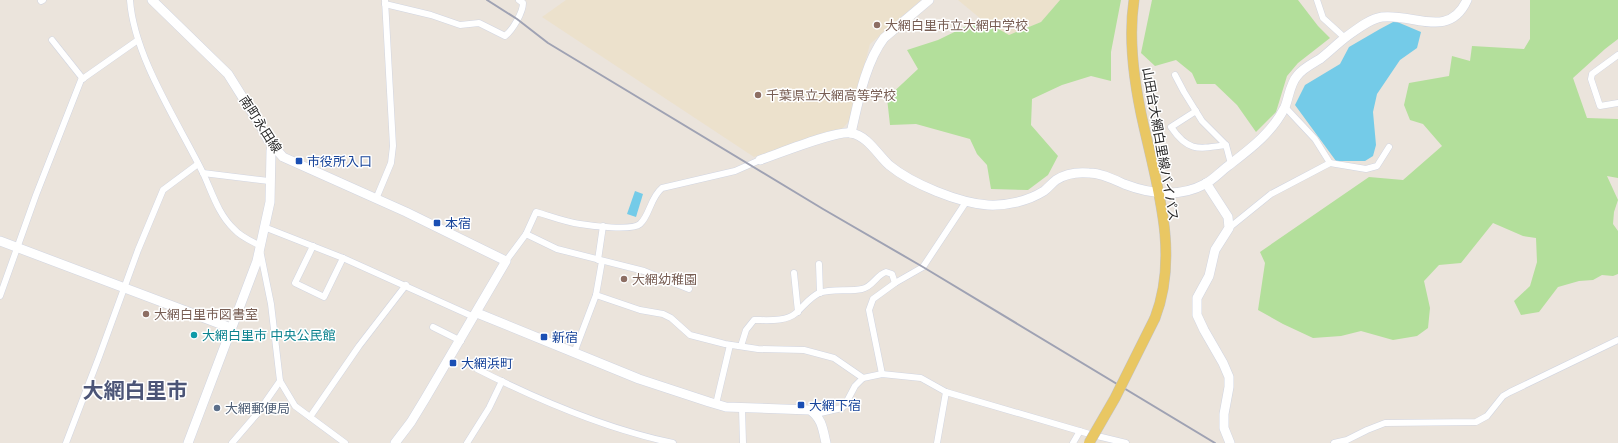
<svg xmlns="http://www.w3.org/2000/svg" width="1618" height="443" font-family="Helvetica,'Noto Sans JP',sans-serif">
	<rect width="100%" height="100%" fill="#ebe4dc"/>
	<g fill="#ece1cc">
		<polygon points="566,0 921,0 870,44 849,121 842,129 754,157 542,17"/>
		<polygon points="958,0 1060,0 1041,22 1009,35 981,19"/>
	</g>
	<g fill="#b3df9b">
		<polygon points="1060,0 1121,0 1111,52 1111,81 1091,76 1062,85 1032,99 1031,125 1058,156 1048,175 1028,190 991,189 987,165 977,154 970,139 916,124 890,125 887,98 918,69 907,50 938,40 981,19 1009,35 1041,22"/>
		<polygon points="1152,0 1298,0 1318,26 1330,38 1298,63 1287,76 1276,112 1256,132 1237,105 1215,84 1197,84 1192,73 1176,60 1155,66 1141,53"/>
		<polygon points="1530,0 1618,0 1618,39 1605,49 1573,78 1587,118 1618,119 1618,178 1607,176 1618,200 1614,212 1613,224 1618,231 1618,274 1613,276 1602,275 1593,280 1579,281 1558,287 1539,312 1521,315 1514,301 1530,286 1537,262 1536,238 1523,236 1493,223 1461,263 1439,265 1424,281 1430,308 1428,328 1417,336 1393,340 1361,331 1341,336 1313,338 1283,324 1258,310 1265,263 1260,252 1369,177 1403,180 1442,146 1423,124 1410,120 1404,105 1409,83 1449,76 1452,56 1470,61 1472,46 1524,49 1530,39"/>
	</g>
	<g fill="#74cbe8">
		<polygon points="1395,21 1421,32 1417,48 1400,60 1377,94 1373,112 1376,145 1373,156 1365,161 1336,161 1295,105 1305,85 1340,64 1349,47 1380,29"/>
		<polygon points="635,191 643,194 636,217 627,214"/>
	</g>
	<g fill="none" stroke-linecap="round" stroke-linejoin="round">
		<defs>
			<g id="street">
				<path d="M130,0c4,57 48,122 73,173 9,19 15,41 31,56 7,8 17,12 25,16l12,59 9,77 15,25 50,37"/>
				<polyline points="1317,0 1323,18 1345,38"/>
				<polyline points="41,1 43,0"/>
				<path d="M385,4l46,11 29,10 19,-2 26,13c8,-6 18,-24 18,-33l-4,-3"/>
				<polyline points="52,40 83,79"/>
				<polyline points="1618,55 1592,74 1591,79 1600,106 1618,103"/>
				<polyline points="1175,75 1184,92 1202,121 1226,145 1231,164"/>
				<polyline points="1285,107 1315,139 1330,163"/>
				<path d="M1196,111l-25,16c17,25 27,22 55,18"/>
				<polyline points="203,173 269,181"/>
				<polyline points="376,199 391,163 393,146 385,0"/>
				<polyline points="264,227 343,258 474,317"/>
				<polyline points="1229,228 1271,194 1330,163 1366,169 1377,166 1389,147"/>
				<polyline points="526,234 557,249 644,271 689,289"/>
				<polyline points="313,246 295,283 324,297 343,258"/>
				<polyline points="598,260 603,226"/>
				<path d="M506,261l20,-27 10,-22c14,4 29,10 44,12 12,2 52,7 60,0 10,-9 10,-26 22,-36l73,-17 25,-11"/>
				<polyline points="819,264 820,293"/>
				<polyline points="794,273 798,312"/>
				<polyline points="596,295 640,310 663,314 671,318 690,335 725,344 758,349 804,350 834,358 863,378"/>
				<polyline points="0,296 36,195 81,80 138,40"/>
				<polyline points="433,327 461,341"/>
				<path d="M741,346l5,-16 8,-10c13,0 32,2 42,-7 8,-7 13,-15 23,-20 13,-5 30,-1 43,-4 11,-2 14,-14 24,-17l6,2 3,9"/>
				<polyline points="574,353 596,295 602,261"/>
				<path d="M477,369c61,31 129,60 196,74"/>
				<polyline points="882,374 869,310 873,299 895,283 923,267 966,202"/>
				<polyline points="716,404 730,345"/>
				<polyline points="742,408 743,443"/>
				<polyline points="816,414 842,408 845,405 855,386 863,378 882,374 921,378 946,392 1093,435 1126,443"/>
				<polyline points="310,417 359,346 406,285"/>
				<polyline points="66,443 99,357 138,250 163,190 198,164"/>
				<polyline points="232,443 257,414 280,381"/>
				<polyline points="467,443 489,408 502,381"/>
				<polyline points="937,443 946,392"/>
				<polyline points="1073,443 1080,431"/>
				<polyline points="1334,443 1347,440 1367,430 1385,423 1476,422 1487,416 1503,396 1510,392 1618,340"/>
			</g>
			<g id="secondary">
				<polyline points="152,0 228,74 260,125 268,140 283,157 406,212 506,261 425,399 411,422 395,443"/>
				<path d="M851,133c7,-30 14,-70 33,-95l45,-38"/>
				<path d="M760,160c18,-6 76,-30 91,-27 17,3 26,21 38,32 23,19 70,38 99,40 19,1 40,-4 56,-14 4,-3 8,-8 12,-11 9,-6 22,-8 33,-7 12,0 24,6 35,11 26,10 55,14 81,0 8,-4 15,-12 23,-18 22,-17 44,-33 57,-59 4,-10 5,-23 12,-31 6,-8 15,-12 23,-17 9,-7 17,-15 26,-22 10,-7 23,-18 36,-20 31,-4 67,23 85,-17"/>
				<polyline points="1206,183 1228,217 1229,228 1215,250 1209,276 1197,298 1197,315 1204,330 1223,363 1229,377 1229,387 1224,414 1224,428 1230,443"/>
				<polyline points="0,241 231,328"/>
				<path d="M477,313l162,66 70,23 17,5 84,3c12,8 13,20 16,33"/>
				<polyline points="188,443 257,261 270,202 271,151 272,146"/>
			</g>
			<path id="primary" d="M1134,0c-6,39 1,88 10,127 14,62 35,129 11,191"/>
		</defs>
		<use href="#street" stroke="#d1d5e1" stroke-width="7"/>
		<use href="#secondary" stroke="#d1d5e1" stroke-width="10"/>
		<use href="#primary" stroke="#c3c3c3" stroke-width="11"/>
		<use href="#street" stroke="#fff" stroke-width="6"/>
		<use href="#secondary" stroke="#fff" stroke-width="9"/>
		<use href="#primary" stroke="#e9c763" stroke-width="10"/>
		<polyline stroke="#9fa2b3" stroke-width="2" points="487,0 517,19 548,43 823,209 923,267 1215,443"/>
		<defs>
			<polyline id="primary-bridge" points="1089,443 1115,398 1155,318"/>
		</defs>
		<use href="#primary-bridge" stroke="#c3c3c3" stroke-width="11" stroke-linecap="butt"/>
		<use href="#primary-bridge" stroke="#e9c763" stroke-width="10"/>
	</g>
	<g fill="#8d6e63" stroke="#fff" stroke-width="1.5">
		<circle cx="877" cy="25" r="4"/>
		<circle cx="758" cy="95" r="4"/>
		<circle cx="624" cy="279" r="4"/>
		<circle cx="146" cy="314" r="4"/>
	</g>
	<g fill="#1a4fb4" stroke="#fff" stroke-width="1.5">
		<rect x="295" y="157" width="8" height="8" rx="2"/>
		<rect x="433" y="219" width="8" height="8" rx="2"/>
		<rect x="540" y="333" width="8" height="8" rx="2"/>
		<rect x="449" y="359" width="8" height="8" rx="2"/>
		<rect x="797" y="401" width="8" height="8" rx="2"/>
	</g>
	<circle fill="#0f9aa8" stroke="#fff" stroke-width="1.5" cx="194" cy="335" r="4"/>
	<circle fill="#5c6f8a" stroke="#fff" stroke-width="1.5" cx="217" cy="408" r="4"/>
	<g text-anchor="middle" stroke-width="3" stroke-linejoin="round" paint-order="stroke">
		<g font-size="13" fill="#785e54" stroke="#fff" text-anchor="start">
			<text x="885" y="30">大網白里市立大網中学校</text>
			<text x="766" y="100">千葉県立大網高等学校</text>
			<text x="632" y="284">大網幼稚園</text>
			<text x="154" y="319">大網白里市図書室</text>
		</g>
		<g font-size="13" fill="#292929" stroke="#fff">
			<text transform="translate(261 124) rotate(57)" y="5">南町永田線</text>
			<text transform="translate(1161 144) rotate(80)" y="5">山田台大網白里線バイパス</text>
		</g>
		<g font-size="13" fill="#164399" stroke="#fff" text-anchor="start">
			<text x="307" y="166">市役所入口</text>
			<text x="445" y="228">本宿</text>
			<text x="552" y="342">新宿</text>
			<text x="461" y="368">大網浜町</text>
			<text x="809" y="410">大網下宿</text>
		</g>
		<g font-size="13" fill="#0d838f" stroke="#fff" text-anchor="start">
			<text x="202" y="340">大網白里市 中央公民館</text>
		</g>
		<g font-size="13" fill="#4e5e75" stroke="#fff" text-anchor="start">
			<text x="225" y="413">大網郵便局</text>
		</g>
		<g font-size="21" font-weight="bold" fill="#4c5577" stroke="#fff">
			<text x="135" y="398">大網白里市</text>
		</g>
	</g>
</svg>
